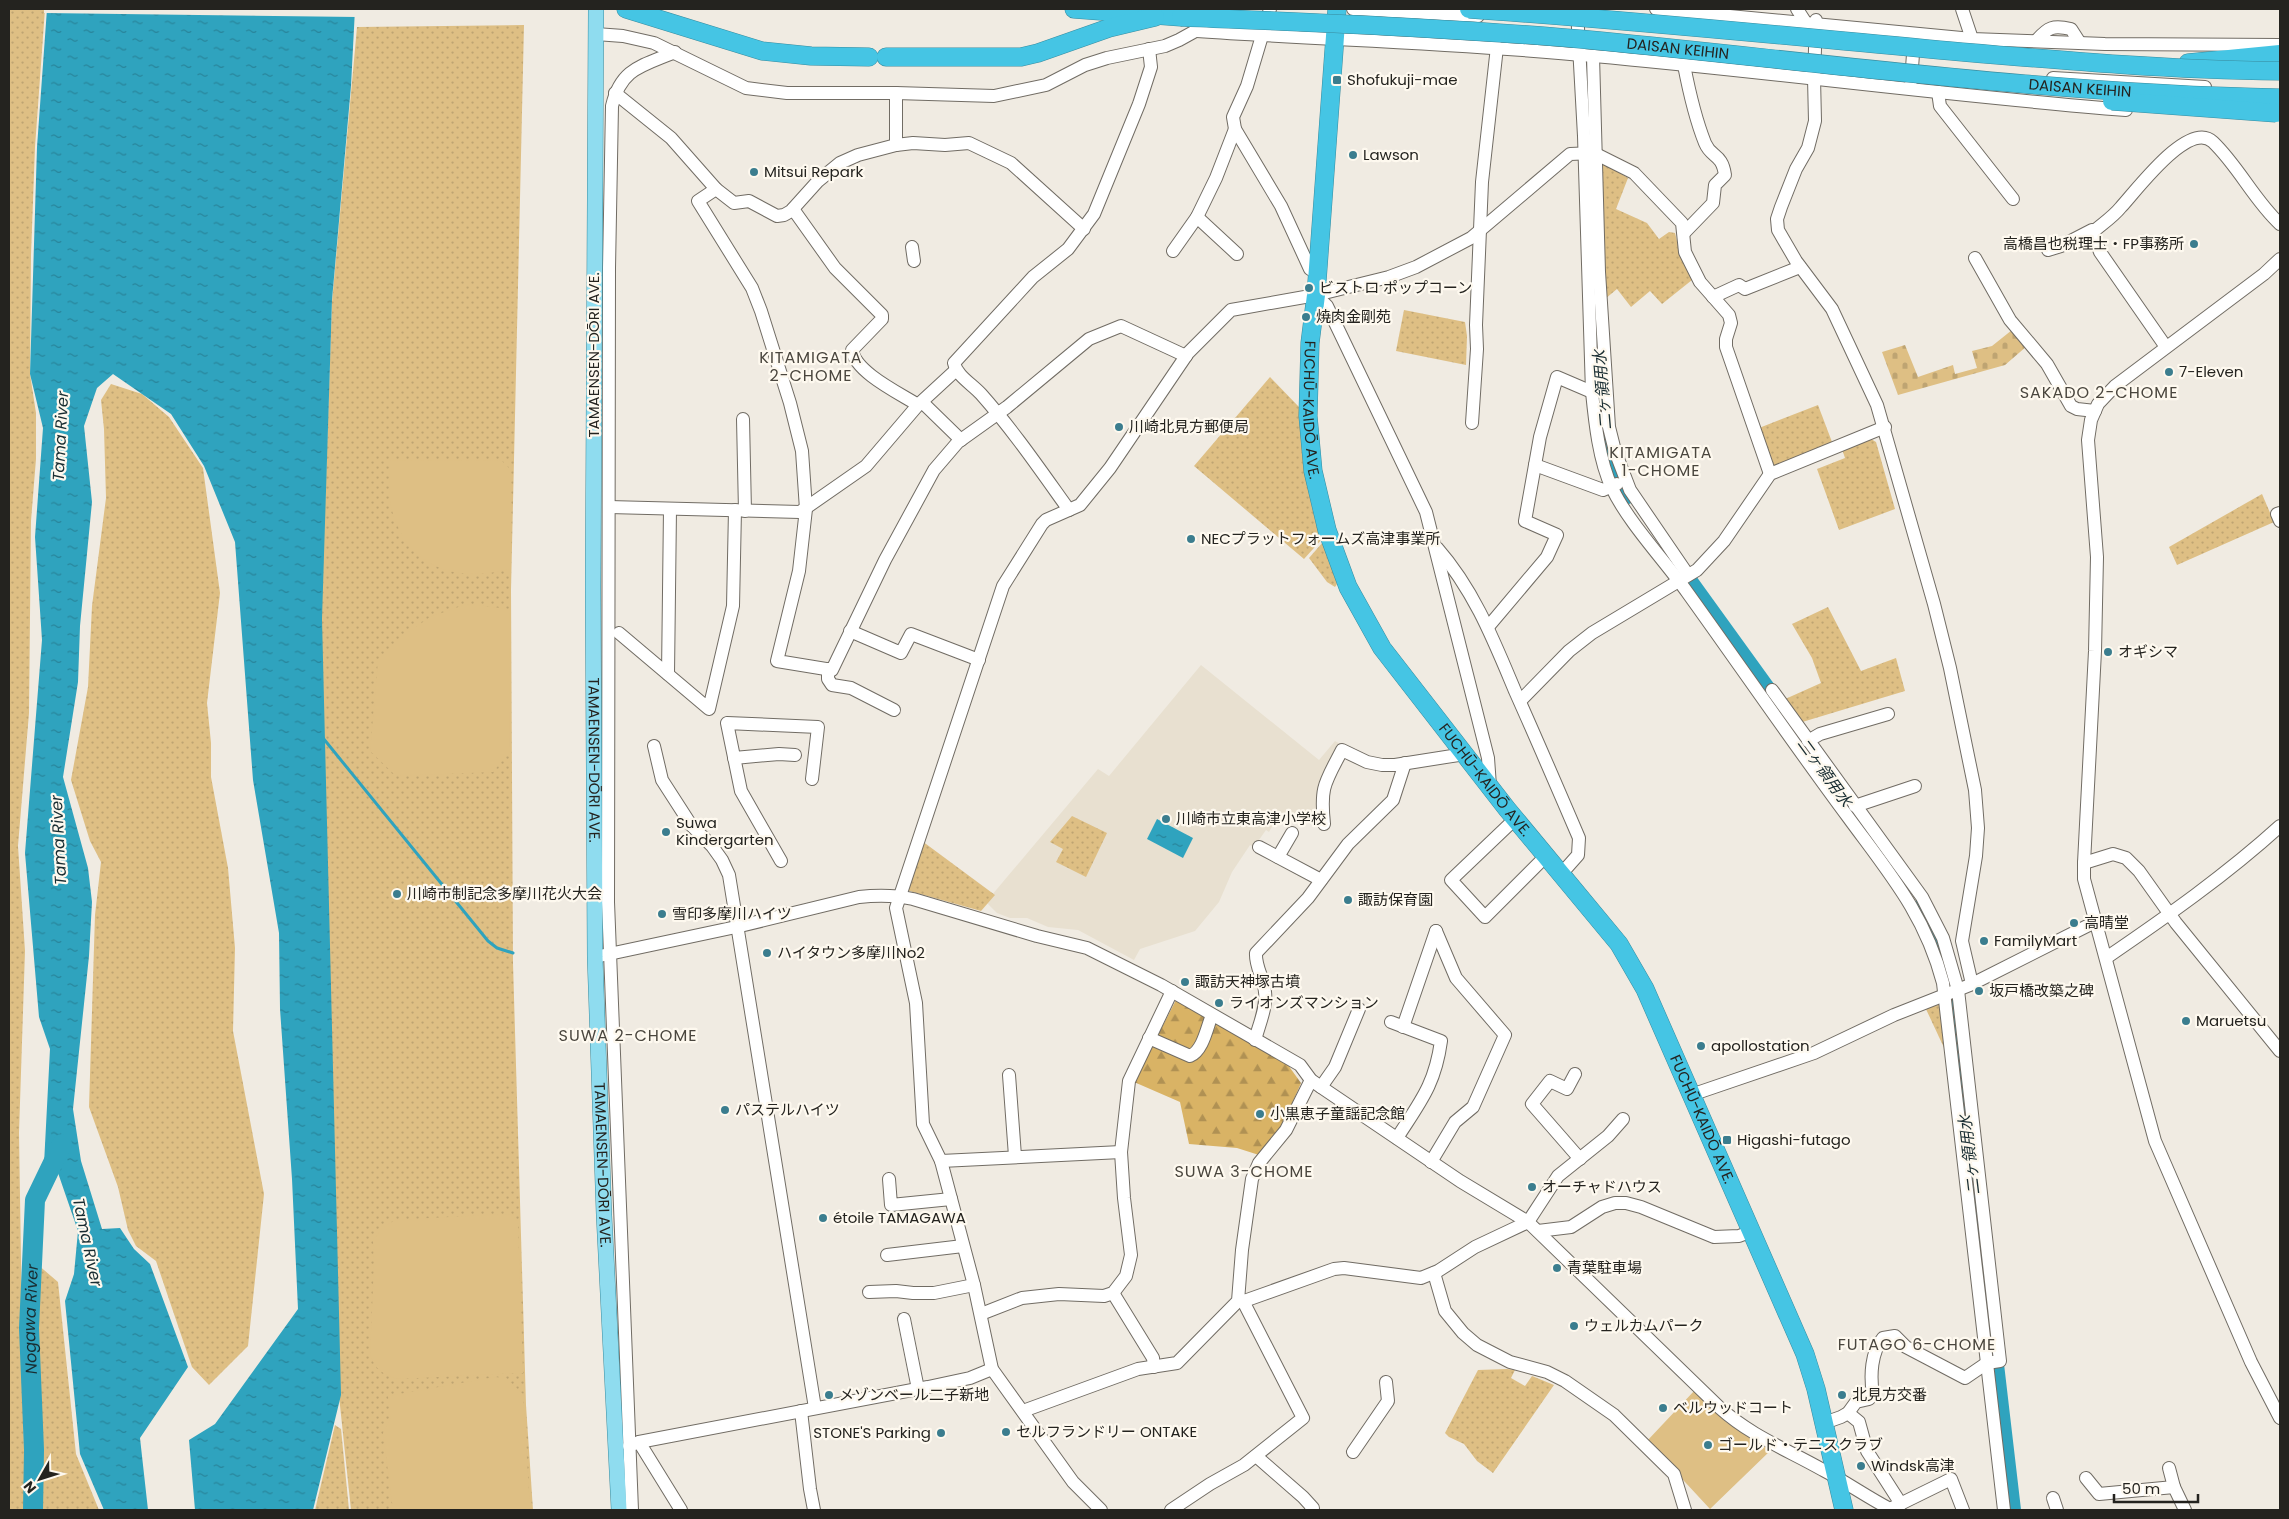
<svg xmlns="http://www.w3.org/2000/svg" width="2289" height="1519" font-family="Poppins,'Noto Sans JP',sans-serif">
	<defs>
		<pattern id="green-dots" width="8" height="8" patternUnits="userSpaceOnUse" patternTransform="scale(1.25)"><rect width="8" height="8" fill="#debf84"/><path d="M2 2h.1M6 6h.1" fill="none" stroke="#bea472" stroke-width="1.8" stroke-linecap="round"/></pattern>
		<pattern id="forest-firs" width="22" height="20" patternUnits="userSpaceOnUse" patternTransform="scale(1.25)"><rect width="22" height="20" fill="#d9b365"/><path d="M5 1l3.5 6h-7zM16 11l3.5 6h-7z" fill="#b09153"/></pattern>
		<pattern id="cemetery-stones" width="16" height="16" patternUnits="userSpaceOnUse" patternTransform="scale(1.25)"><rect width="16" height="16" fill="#debf84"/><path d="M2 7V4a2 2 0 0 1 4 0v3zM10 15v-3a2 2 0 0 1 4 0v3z" fill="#bea472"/></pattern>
		<pattern id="water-ripples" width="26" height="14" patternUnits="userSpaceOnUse" patternTransform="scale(1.25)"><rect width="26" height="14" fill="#2fa3be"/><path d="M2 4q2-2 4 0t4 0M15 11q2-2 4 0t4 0" fill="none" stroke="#28849a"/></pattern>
	</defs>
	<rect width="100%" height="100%" fill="#f0ebe2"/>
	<polygon fill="#e8e0d0" points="1201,665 1319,760 1335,741 1342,745 1320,826 1280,812 1269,832 1266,830 1254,847 1250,845 1232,872 1219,902 1195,931 1140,949 1134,960 1078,930 1048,927 1027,918 1010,918 997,913 986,902 1098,769 1109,776"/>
	<g fill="url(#green-dots)">
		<polygon points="9,9 45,9 35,147 31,255 30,374 36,413 36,459 31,521 29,713 18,846 25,951 19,1133 25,1510 9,1510"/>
		<polygon points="524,25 511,590 513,963 526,1405 533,1510 351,1510 339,1396 321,620 332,302 357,27"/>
		<polygon points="1600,161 1628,178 1616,209 1647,223 1659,239 1669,232 1675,233 1680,253 1692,280 1662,304 1650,291 1631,307 1617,289 1605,299"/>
		<polygon points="1404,310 1465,322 1467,336 1466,365 1396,351"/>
		<polygon points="1270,377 1299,407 1305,470 1322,539 1304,559 1194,466"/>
		<polygon points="111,384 142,394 169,417 203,468 220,593 207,703 211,743 211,777 228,868 235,948 233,1031 264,1194 248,1346 209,1385 192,1367 156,1261 136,1246 128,1230 118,1187 89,1107 95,915 101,862 90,841 71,780 88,687 92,606 106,498 104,429 101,400"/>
		<polygon points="1818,405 1832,442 1773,467 1759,428"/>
		<polygon points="1871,439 1876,442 1895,509 1839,530 1817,469 1845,458 1842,449"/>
		<polygon points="2262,494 2274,522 2177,565 2169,547"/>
		<polygon points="1323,542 1336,580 1337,584 1335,587 1327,582 1309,558"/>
		<polygon points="1828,607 1861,671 1896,658 1905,691 1799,723 1783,700 1821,683 1812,658 1792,624"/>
		<polygon points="1072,816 1107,833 1086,877 1056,862 1063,849 1050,842"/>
		<polygon points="922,841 995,895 981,911 906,890"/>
		<polygon points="1941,1001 1946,1052 1925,1007"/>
		<polygon points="37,1264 58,1282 76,1454 99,1510 42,1510"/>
		<polygon points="1507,1369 1515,1370 1511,1378 1525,1386 1532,1376 1554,1385 1493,1473 1477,1461 1464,1444 1449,1437 1445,1433 1478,1370"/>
		<polygon points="335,1425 341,1429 349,1510 315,1510"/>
	</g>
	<polygon fill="url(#forest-firs)" points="1176,1000 1288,1065 1301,1083 1281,1129 1259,1155 1237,1148 1189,1144 1180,1102 1134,1082"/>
	<polygon fill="url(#cemetery-stones)" points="2012,330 2027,346 2005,365 1898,395 1882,352 1905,345 1918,377 1953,365 1955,374 1977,368 1972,351 1992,346"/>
	<g fill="#debf84">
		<path d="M501,460l8,8v101c-55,15 -103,-3 -118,-62 -3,-14 -1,-32 -2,-46z"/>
		<polygon points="467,604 509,609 510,751 493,772 396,776 370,751 378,661 406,634 430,617"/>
		<path d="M504,1214l10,1 4,11 5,147 -126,6c-15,-5 -22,-10 -27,-25l4,-89 -1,-24 9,-13 13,-8z"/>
		<polygon points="495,1377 506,1378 523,1394 530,1510 393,1510 383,1433 391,1417 388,1396"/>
		<polygon points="1695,1390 1726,1422 1771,1450 1710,1509 1647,1441"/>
	</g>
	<g fill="url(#water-ripples)">
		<polygon points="47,9 355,9 351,86 332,300 322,619 341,1395 313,1510 195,1510 189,1440 215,1424 298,1309 292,1179 280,1009 279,933 253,780 235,542 204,466 171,414 113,374 97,388 84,426 92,502 80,626 78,682 63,777 88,868 92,902 89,956 73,1109 81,1161 102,1229 120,1228 134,1249 150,1264 188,1367 140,1438 148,1510 104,1510 80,1454 65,1301 74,1274 78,1231 57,1170 44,1164 50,1049 39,1017 25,853 42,640 35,537 43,428 30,374 37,147"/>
		<polygon points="1157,819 1193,838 1183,858 1147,839"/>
	</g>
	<polygon fill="#f0ebe2" points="44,9 357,9 357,17 44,13"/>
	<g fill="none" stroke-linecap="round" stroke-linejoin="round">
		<polyline stroke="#2fa3be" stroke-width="3" points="323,738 488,941 497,948 513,953"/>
		<g stroke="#2fa3be" stroke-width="20">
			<path d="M1598,337c2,54 0,110 29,157"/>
			<polyline points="1673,561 1782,712"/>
			<polyline points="1921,909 1931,928 1949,979 2011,1510"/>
			<path id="s1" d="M33,1510l1,-60 -5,-122 6,-128 27,-56"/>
		</g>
		<defs>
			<g id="minor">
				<polyline points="1270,9 1247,86 1233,117 1235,129 1281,206 1310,269 1317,273"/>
				<polyline points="1353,9 1478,16"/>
				<polyline points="1656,9 1972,39 2105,44 2280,45"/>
				<polyline points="1797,9 1806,23"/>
				<polyline points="1962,9 1972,39"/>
				<path d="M1577,10l7,126 8,256c3,30 7,69 20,96 16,34 53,73 75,104 54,75 106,151 161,225 41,56 77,97 95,166l61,527"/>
				<polyline points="1816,20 1814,78 1815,121 1808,148 1796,169 1781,207 1777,219 1778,230 1796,261 1832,309 1877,405 1934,604 1950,668 1975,790 1978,828 1976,856 1962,941 1972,984"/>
				<path d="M1197,31c132,9 265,12 397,25 178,16 354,40 532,54"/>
				<polyline points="596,34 623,36 654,43 746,88 787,93 896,93 994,96 1046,85 1085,65 1107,58 1165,46 1179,40 1217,19"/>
				<path d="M2036,41c12,-14 17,-16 35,-12l9,14"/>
				<polyline points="1593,56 1599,272 1609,427 1615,451 1630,490 1688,575"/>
				<polyline points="2053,78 2205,87"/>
				<polyline points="1911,81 1914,41"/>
				<polyline points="1938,92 1940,106 2013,199"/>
				<polyline points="615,93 671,138 716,189 698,201 752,288 761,311 790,403 802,451 806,509 799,571 777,661 832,670 885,560 934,470 958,442 1007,407 1089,339 1121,326 1186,356"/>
				<polyline points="896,145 896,93"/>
				<polyline points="716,189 734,203 749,201 777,216 784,215 791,211 818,181 840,163 858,155 896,145 913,143 945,145 969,143 1011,163 1084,229"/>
				<path d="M793,209l42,59 47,47v4l-30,31c3,22 47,43 66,55"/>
				<polyline points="1197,217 1237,254"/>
				<path d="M2093,232c9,-8 20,-15 28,-25 15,-16 68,-88 92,-65 26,25 41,58 67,82"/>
				<path d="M1684,233l29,-30 2,-18 10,-10c-3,-22 -14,-17 -20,-32 -10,-25 -16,-52 -21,-78"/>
				<polyline points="912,247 914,261"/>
				<polyline points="2048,250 2061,246 2092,230 2100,252 2166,347"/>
				<polyline points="1173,251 1197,217 1216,178 1235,129"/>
				<polyline points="1975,258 2010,320 2047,364 2071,406 2077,409 2095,411"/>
				<polyline points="2280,259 2264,274 2115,386 2098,404 2091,420 2088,440 2097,557 2095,651 2084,863 2084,879 2155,1141 2251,1362 2280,1418"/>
				<polyline points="1316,295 1327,306 1426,512 1488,758 1490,786"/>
				<polyline points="1713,297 1739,285 1745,289 1800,267"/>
				<polyline points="922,402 961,440"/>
				<polyline points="743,419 745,511"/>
				<polyline points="1472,423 1477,349 1476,325 1482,182 1497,47"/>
				<polyline points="1535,465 1603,490 1617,484"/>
				<polyline points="609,507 800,512 866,466 918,405 956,370"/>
				<path d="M1069,510c-28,-39 -56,-80 -88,-116 -9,-10 -24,-18 -27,-31l79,-86 35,-28 26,-35 45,-110 12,-37 -2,-18"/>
				<polyline points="2280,513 2277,514 2280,521"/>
				<path d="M1437,548c37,42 57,93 78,143 22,49 43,98 64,147l-1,17 -16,18"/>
				<polyline points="1488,627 1547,557 1557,535 1525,521 1540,437 1557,377 1592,392"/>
				<polyline points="850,631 901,653 911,634 979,660"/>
				<polyline points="619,633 709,709 733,606 735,510"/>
				<polyline points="828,669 828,679 832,685 851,688 894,710"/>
				<polyline points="668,674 670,509"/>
				<path d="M1772,690l150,207 21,41 15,52 42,371 -13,2 -22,15 -59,-31 -11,-11 -12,2c-12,14 -13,38 -10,56l-4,5 -13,3 -8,11 -7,4 -17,6"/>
				<polyline points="1520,701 1569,651 1592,633 1697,570 1724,541 1770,474 1885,427"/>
				<polyline points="1808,741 1820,734 1888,714"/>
				<polyline points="654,746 662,780 691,825 712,846 722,860 729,875 815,1408"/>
				<polyline points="734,758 779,754 795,755"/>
				<polyline points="1855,806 1915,786"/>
				<polyline points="1515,819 1451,880 1485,917 1547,855"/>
				<path d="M1324,824c-4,-38 1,-41 18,-74l25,12 15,3h13l70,-11"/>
				<polyline points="1259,847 1321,880"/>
				<polyline points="1278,857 1292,833"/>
				<polyline points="781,861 741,791 727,723 818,727 812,779"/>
				<polyline points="2084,863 2113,854 2126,858 2139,871 2176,923 2280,1051"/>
				<path d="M595,957l141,-30 123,-30c18,-2 36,-2 54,2l124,37 50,12 74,37 139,80 11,15 10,7 139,94 68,41 192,186c31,28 68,42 103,62 23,12 44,27 67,39l61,-30 12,31"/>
				<path d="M2106,958c60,-41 120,-83 174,-132"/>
				<path d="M1391,1022l50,19c-6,44 -21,61 -44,97"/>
				<polyline points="1403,1027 1436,931"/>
				<path d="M1149,1038l41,18c13,-5 17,-29 22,-41"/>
				<path d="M1255,1040c4,-15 12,-33 10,-48 -1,-14 -10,-25 -9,-39l52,-55 40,-54 45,-44 12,-37"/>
				<polyline points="1575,1074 1567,1089 1550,1081 1532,1104 1580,1159"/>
				<polyline points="1009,1075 1015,1156"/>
				<polyline points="1321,1087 1335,1067 1359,1009"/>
				<polyline points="1691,1095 1814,1053 1894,1015 1970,985 2095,922"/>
				<polyline points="941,1161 1121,1152"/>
				<polyline points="1431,1162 1455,1122 1473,1107 1505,1035 1456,978 1436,931"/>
				<polyline points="889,1179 891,1205 951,1199"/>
				<polyline points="1538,1231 1571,1227 1602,1207 1615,1203 1626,1203 1641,1207 1714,1237 1739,1236 1752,1231"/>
				<polyline points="887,1255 963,1246"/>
				<polyline points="1434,1273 1445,1311 1463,1333 1477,1345 1510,1362 1547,1372 1565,1381 1614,1415 1674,1474 1685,1510"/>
				<polyline points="869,1292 896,1291 913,1293 934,1293 974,1285"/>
				<polyline points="1113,1293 1153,1358 1154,1367"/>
				<polyline points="1238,1301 1247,1300 1334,1269 1344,1268 1421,1278 1438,1271 1475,1247 1528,1222 1558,1176 1608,1136 1623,1119"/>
				<polyline points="981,1314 1022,1298 1059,1294 1104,1296 1113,1293 1126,1276 1131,1255 1124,1198 1121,1152 1129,1081 1172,991"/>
				<polyline points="904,1319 918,1389"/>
				<polyline points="801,1411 810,1489 814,1510"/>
				<polyline points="1023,1411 1138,1369 1177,1363 1238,1301 1242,1250 1252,1179 1259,1163 1286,1130 1311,1080"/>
				<polyline points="1848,1413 1859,1422 1867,1451 1901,1504"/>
				<polyline points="639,1442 681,1510"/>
				<polyline points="629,1446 639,1442 928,1387 970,1378 992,1369"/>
				<polyline points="1353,1452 1388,1401 1386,1382"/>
				<polyline points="1256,1456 1303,1497 1313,1508 1311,1510"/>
				<polyline points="2169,1468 2174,1487 2185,1510"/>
				<polyline points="2086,1478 2099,1494 2174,1487"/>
				<polyline points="2053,1498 2057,1510"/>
				<path d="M632,1510l-24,-608 1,-634 3,-162c9,-38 30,-40 63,-54"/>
				<polyline points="1101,1510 1073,1482 992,1369 974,1285 941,1161 923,1124 916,1003 896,908 1003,586 1042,524 1046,520 1080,505 1110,468 1188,353 1231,310 1316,295 1389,277 1416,267 1471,238 1570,154 1594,153 1634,173 1682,223 1685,252 1700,282 1729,315 1731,323 1726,339 1726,347 1770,474"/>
				<polyline points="1171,1510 1210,1484 1244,1465 1303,1418 1243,1301"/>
			</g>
			<g id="major">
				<path id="s2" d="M596,9l-3,578 2,370 9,258 15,295"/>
			</g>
			<g id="highway">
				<polyline points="626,9 762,51 811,56 869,57"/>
				<polyline points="1074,9 1181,17"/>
				<path id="s3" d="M1337,9l-21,286 -6,48 -2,73 5,55 14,59 21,57 34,61 125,161 112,135 26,45 160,365 11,35 28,121"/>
				<polyline points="886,57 1021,57 1038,53 1109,28 1155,17"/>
				<polyline points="2188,63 2280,54"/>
			</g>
		</defs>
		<use href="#minor" stroke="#716c64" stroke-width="14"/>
		<use href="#major" stroke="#398c9f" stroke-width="16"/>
		<use href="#highway" stroke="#398c9f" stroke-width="19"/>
		<use href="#minor" stroke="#fff" stroke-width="12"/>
		<use href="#major" stroke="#8fdcef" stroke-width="15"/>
		<use href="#highway" stroke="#45c5e4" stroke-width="18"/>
		<defs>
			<g id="highway-bridge">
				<path d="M1469,9c164,11 329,28 493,43 106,9 212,18 318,19"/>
				<path id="s4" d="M1181,17c140,6 281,11 420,24 226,22 452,53 679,57"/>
				<polyline points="2112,101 2276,113"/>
			</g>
		</defs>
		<use href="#highway-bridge" stroke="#398c9f" stroke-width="19" stroke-linecap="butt"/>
		<use href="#highway-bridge" stroke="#45c5e4" stroke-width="18"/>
	</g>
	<g fill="#3b7d8e" stroke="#fef9ef" stroke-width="2">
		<rect x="1332" y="75" width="10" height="10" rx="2.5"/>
		<circle cx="1353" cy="155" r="5"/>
		<circle cx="754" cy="172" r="5"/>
		<circle cx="2194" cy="244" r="5"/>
		<circle cx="1309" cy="288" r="5"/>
		<circle cx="1306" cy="317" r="5"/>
		<circle cx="2169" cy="372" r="5"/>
		<circle cx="1119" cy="427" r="5"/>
		<circle cx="1191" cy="539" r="5"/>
		<circle cx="2108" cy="652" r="5"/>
		<circle cx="1166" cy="819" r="5"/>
		<circle cx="666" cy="832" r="5"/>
		<circle cx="397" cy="894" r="5"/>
		<circle cx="1348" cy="900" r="5"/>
		<circle cx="662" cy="914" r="5"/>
		<circle cx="2074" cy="923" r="5"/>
		<circle cx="1984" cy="941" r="5"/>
		<circle cx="767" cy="953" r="5"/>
		<circle cx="1185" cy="982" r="5"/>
		<circle cx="1979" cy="991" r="5"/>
		<circle cx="1219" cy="1003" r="5"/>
		<circle cx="2186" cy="1021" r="5"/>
		<circle cx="1701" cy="1046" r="5"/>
		<circle cx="725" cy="1110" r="5"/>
		<circle cx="1260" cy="1114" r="5"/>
		<rect x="1722" y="1135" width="10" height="10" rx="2.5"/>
		<circle cx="1532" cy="1187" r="5"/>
		<circle cx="823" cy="1218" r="5"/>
		<circle cx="1557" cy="1268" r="5"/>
		<circle cx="1574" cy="1326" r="5"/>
		<circle cx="829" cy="1395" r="5"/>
		<circle cx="1842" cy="1395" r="5"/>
		<circle cx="1663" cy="1408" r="5"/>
		<circle cx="1006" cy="1432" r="5"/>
		<circle cx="941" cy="1433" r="5"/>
		<circle cx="1708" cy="1445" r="5"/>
		<circle cx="1861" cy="1466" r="5"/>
	</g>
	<g text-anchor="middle" stroke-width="4.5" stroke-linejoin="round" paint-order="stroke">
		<g font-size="15" fill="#24231f" stroke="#fef9ef">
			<text dy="5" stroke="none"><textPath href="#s4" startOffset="498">DAISAN KEIHIN</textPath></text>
			<text dy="5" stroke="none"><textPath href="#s4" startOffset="902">DAISAN KEIHIN</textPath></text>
			<text transform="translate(594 355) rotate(-90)" y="5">TAMAENSEN-DŌRI AVE.</text>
			<text dy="5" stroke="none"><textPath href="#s3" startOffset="402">FUCHŪ-KAIDŌ AVE.</textPath></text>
			<text dy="5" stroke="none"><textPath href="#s2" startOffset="751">TAMAENSEN-DŌRI AVE.</textPath></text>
			<text dy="5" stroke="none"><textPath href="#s3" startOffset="822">FUCHŪ-KAIDŌ AVE.</textPath></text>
			<text dy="5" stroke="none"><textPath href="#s3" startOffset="1228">FUCHŪ-KAIDŌ AVE.</textPath></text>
			<text dy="5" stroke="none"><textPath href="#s2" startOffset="1156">TAMAENSEN-DŌRI AVE.</textPath></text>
		</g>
		<g font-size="15" fill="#24231f" stroke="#fef9ef" text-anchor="start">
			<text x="1347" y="85">Shofukuji-mae</text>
			<text x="1363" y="160">Lawson</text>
			<text x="764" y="177">Mitsui Repark</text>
			<text x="2184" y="249" text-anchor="end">高橋昌也税理士・FP事務所</text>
			<text x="1319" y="293">ビストロ ポップコーン</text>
			<text x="1316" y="322">焼肉金剛苑</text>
			<text x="2179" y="377">7-Eleven</text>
			<text x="1129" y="432">川崎北見方郵便局</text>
			<text x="1201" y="544">NECプラットフォームズ高津事業所</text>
			<text x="2118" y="657">オギシマ</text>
			<text x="1176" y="824">川崎市立東高津小学校</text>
			<text x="676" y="828">Suwa<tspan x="676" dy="17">Kindergarten</tspan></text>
			<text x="407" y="899">川崎市制記念多摩川花火大会</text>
			<text x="1358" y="905">諏訪保育園</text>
			<text x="672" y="919">雪印多摩川ハイツ</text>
			<text x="2084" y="928">高晴堂</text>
			<text x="1994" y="946">FamilyMart</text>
			<text x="777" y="958">ハイタウン多摩川No2</text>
			<text x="1195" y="987">諏訪天神塚古墳</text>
			<text x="1989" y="996">坂戸橋改築之碑</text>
			<text x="1229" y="1008">ライオンズマンション</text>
			<text x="2196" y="1026">Maruetsu</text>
			<text x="1711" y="1051">apollostation</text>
			<text x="735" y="1115">パステルハイツ</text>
			<text x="1270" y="1119">小黒恵子童謡記念館</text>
			<text x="1737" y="1145">Higashi-futago</text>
			<text x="1542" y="1192">オーチャドハウス</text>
			<text x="833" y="1223">étoile TAMAGAWA</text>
			<text x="1567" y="1273">青葉駐車場</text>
			<text x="1584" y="1331">ウェルカムパーク</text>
			<text x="839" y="1400">メゾンベール二子新地</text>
			<text x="1852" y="1400">北見方交番</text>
			<text x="1673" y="1413">ベルウッドコート</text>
			<text x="1016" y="1437">セルフランドリー ONTAKE</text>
			<text x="931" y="1438" text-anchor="end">STONE'S Parking</text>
			<text x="1718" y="1450">ゴールド・テニスクラブ</text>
			<text x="1871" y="1471">Windsk高津</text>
		</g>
		<g font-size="16" letter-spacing="1" fill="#4a463e" stroke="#fef9ef">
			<text x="811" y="363">KITAMIGATA<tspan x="811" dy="18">2-CHOME</tspan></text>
			<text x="2099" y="398">SAKADO 2-CHOME</text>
			<text x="1661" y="458">KITAMIGATA<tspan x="1661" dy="18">1-CHOME</tspan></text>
			<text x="628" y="1041">SUWA 2-CHOME</text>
			<text x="1244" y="1177">SUWA 3-CHOME</text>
			<text x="1917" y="1350">FUTAGO 6-CHOME</text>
		</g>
		<g font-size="16" font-style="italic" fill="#192d32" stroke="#fef9ef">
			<text transform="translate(1602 390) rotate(-95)" y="6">二ヶ領用水</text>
			<text transform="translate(60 436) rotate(-87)" y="6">Tama River</text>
			<text transform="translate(1825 772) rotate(54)" y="6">二ヶ領用水</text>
			<text transform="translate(58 840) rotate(-93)" y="6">Tama River</text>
			<text transform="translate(1969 1155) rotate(-97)" y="6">二ヶ領用水</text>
			<text transform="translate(88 1242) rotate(78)" y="6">Tama River</text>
			<text dy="6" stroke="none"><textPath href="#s1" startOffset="191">Nogawa River</textPath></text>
		</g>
	</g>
	<rect width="2289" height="1519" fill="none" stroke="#24231f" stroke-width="20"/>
	<g transform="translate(40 1479) rotate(231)" stroke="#fef9ef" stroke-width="4" paint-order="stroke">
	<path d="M0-4L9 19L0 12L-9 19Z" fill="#24231f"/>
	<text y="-8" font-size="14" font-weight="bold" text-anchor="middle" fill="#24231f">N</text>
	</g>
	<path d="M2114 1494v8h84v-8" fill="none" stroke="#24231f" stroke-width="2.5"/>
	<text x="2122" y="1494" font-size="15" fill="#24231f" stroke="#fef9ef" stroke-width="4" paint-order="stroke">50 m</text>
</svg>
